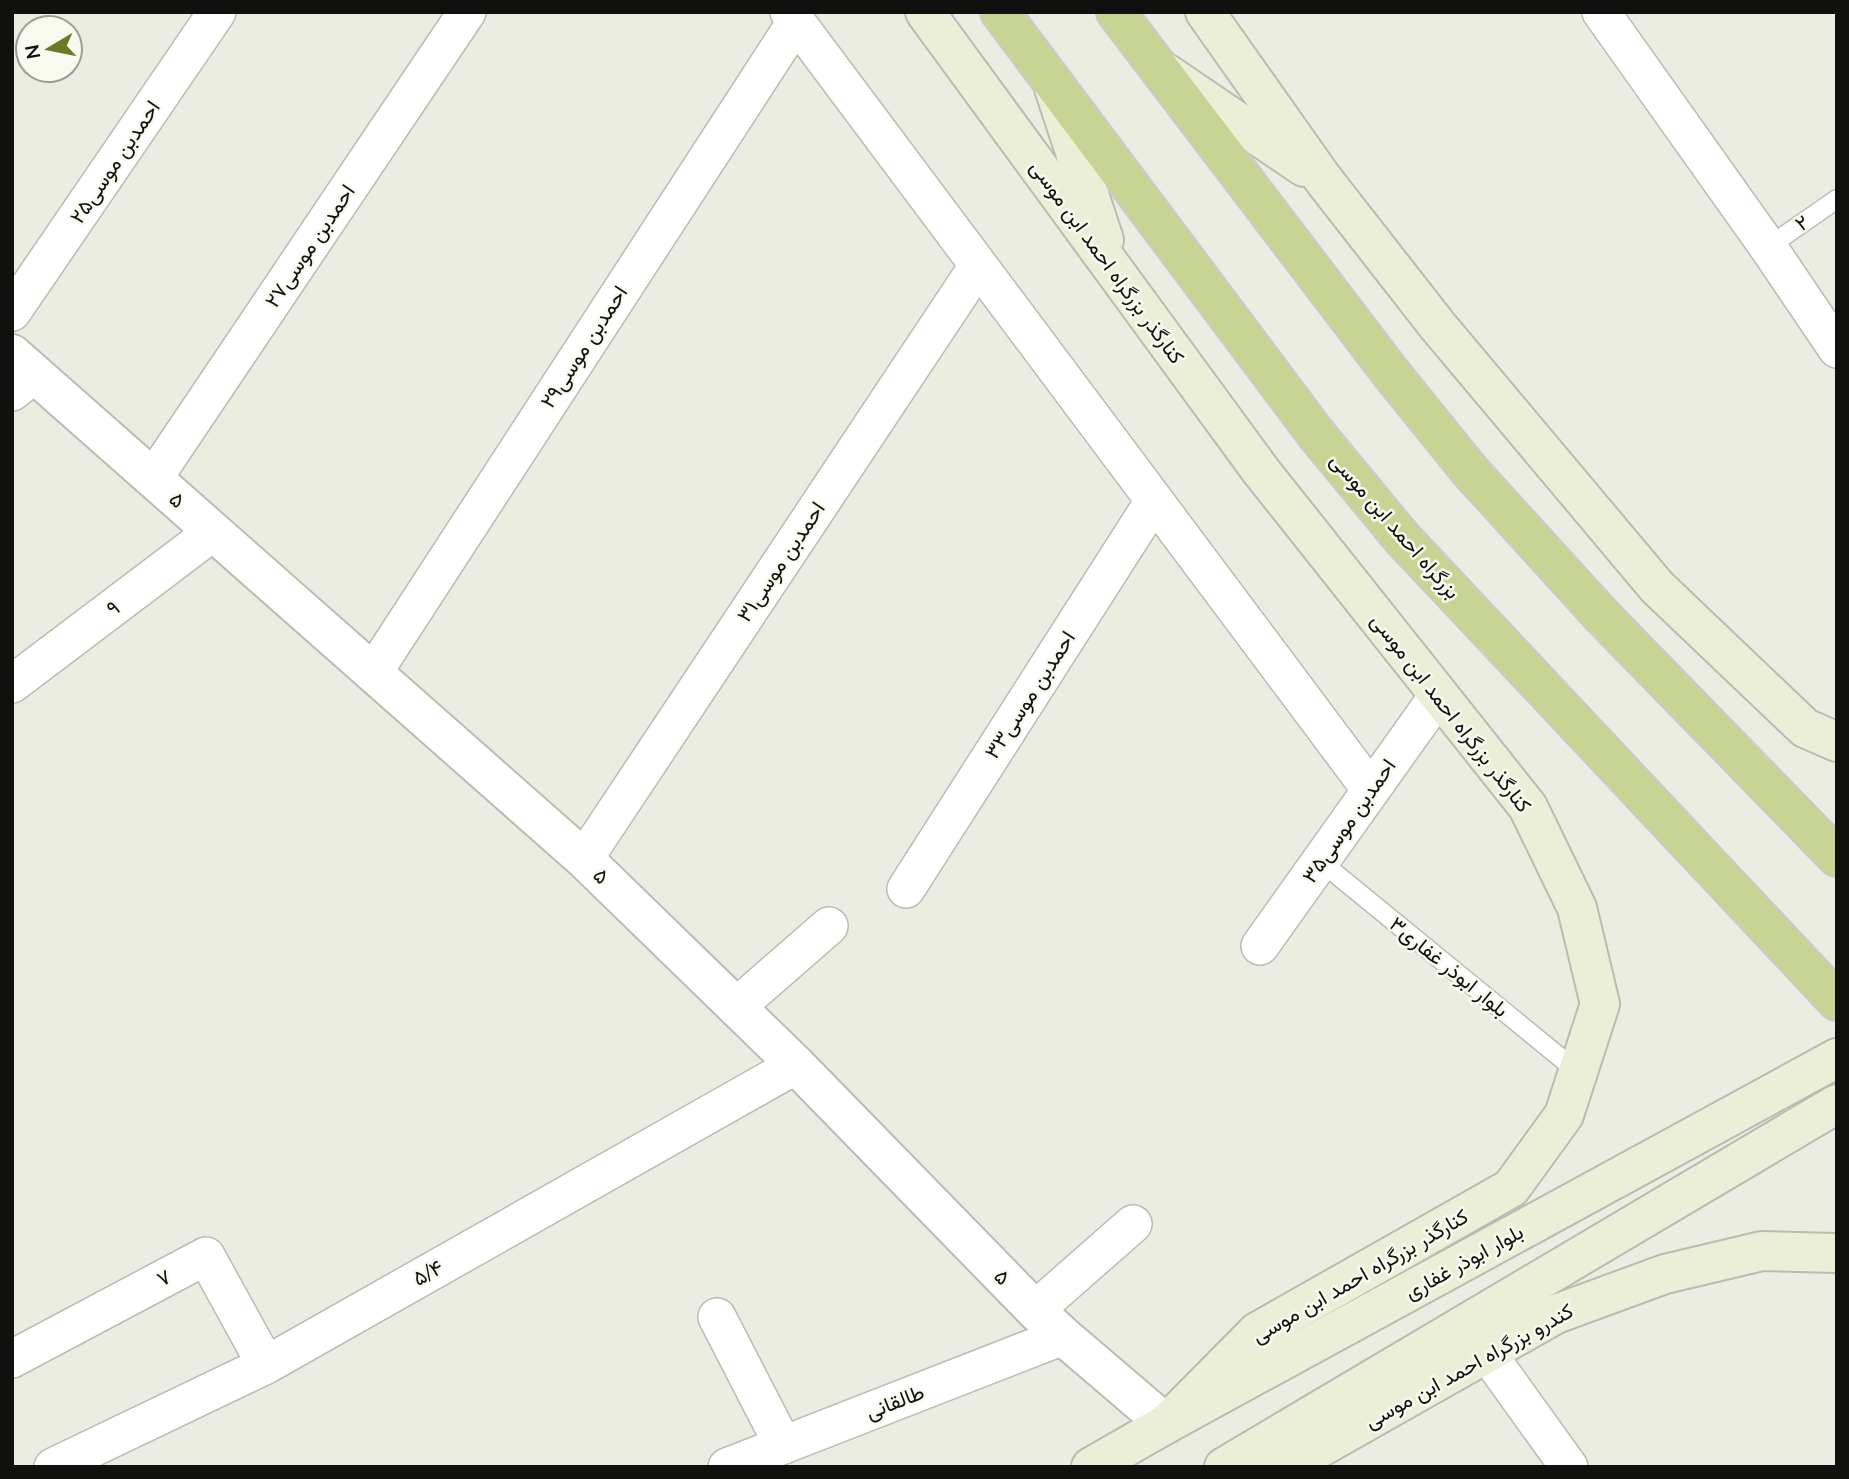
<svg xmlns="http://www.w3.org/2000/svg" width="1849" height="1479" font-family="Mulish,Vazirmatn,sans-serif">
	<rect width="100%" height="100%" fill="#ebede3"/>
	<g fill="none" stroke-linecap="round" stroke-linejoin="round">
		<defs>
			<g id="service">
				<polyline points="1768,247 1837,199"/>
				<polyline points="1320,861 1578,1072"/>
			</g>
			<g id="minor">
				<polyline points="789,12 1371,790"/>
				<polyline points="1601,12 1768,247 1837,349"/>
				<polyline points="12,312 217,12"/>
				<polyline points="12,392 35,374"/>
				<polyline points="153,479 467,12"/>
				<polyline points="373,673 796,22"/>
				<polyline points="12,684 213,532"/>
				<polyline points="584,859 978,266"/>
				<polyline points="906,889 1154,501"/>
				<polyline points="1260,946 1438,696"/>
				<polyline points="736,1007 829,926"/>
				<polyline points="1035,1310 1133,1224"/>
				<polyline points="717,1317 783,1445"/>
				<polyline points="1487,1353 1569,1467"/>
				<polyline points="12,1359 206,1256 266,1365"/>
				<polyline points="53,1467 266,1365 796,1065"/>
				<polyline points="727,1467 1063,1336"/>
			</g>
			<polyline id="tertiary" points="12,354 584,859 796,1065 1035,1310 1063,1336 1166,1424"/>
			<g id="secondary">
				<polyline points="925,12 1261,471 1528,807 1577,908 1600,1004 1564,1115 1511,1188 1257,1332 1166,1424"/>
				<polyline points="1205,12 1323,179 1437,325 1657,587 1805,728 1837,742"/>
				<polyline points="1166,73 1304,167"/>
				<polyline points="1054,88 1104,240"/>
				<polyline points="1091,1467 1166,1424 1837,1058"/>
				<polyline points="1224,1467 1837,1104"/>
				<polyline points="1269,1467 1314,1451 1556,1314 1665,1274 1762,1251 1837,1253"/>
			</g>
			<g id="trunk">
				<polyline points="1000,12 1316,434 1402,538 1837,1001"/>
				<polyline points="1116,12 1390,372 1470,471 1602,616 1837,857"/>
			</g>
		</defs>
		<use href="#service" stroke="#b9bcb2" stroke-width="21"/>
		<use href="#minor" stroke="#b9bcb2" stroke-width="40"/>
		<use href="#tertiary" stroke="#b9bcb2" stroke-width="42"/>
		<use href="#secondary" stroke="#b9bcb2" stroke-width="42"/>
		<use href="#trunk" stroke="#cacbca" stroke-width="42"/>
		<use href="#service" stroke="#fff" stroke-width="18"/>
		<use href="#minor" stroke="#fff" stroke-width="37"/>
		<use href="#tertiary" stroke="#fff" stroke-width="38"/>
		<use href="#secondary" stroke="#ebefd7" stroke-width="38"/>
		<use href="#trunk" stroke="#c8d494" stroke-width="38"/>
	</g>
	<g text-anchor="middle" stroke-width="5" stroke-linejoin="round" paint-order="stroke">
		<g font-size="21" fill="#10110e" stroke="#f8faf0">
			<text transform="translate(115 162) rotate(-56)" y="7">۲۵احمدبن موسی</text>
			<text transform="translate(1802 223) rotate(-35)" y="7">۲</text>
			<text transform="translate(310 246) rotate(-56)" y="7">۲۷احمدبن موسی</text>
			<text transform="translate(1107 262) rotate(54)" y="7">کنارگذر بزرگراه احمد ابن موسی</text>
			<text transform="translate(584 347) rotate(-57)" y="7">۲۹احمدبن موسی</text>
			<text transform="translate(177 500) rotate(41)" y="7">۵</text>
			<text transform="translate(1395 526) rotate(49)" y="7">بزرگراه احمد ابن موسی</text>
			<text transform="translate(781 562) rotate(-56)" y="7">۳۱احمدبن موسی</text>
			<text transform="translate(113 608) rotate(-37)" y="7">۹</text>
			<text transform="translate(1030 695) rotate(-57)" y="7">۳۳احمدبن موسی</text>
			<text transform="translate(1451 713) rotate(52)" y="7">کنارگذر بزرگراه احمد ابن موسی</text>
			<text transform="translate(1349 821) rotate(-55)" y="7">۳۵احمدبن موسی</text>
			<text transform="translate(601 876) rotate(44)" y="7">۵</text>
			<text transform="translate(1449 967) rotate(39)" y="7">بلوار ابوذر غفاری۳</text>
			<text transform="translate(1464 1262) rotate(-29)" y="7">بلوار ابوذر غفاری</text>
			<text transform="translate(428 1273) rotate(-29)" y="7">۵/۴</text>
			<text transform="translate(1360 1276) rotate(-30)" y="7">کنارگذر بزرگراه احمد ابن موسی</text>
			<text transform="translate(1002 1277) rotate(46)" y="7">۵</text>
			<text transform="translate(164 1278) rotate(-28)" y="7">۷</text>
			<text transform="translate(1469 1366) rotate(-29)" y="7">کندرو بزرگراه احمد ابن موسی</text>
			<text transform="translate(895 1402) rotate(-21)" y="7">طالقانی</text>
		</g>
	</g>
	<rect width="1849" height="1479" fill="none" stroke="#10110e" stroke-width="28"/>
	<g transform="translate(49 49) rotate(260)"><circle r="33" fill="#f8faf0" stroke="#9b9d96" stroke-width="2"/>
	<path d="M0-5L12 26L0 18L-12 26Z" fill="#6d7925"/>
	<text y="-10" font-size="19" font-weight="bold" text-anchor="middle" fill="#10110e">N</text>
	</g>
</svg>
